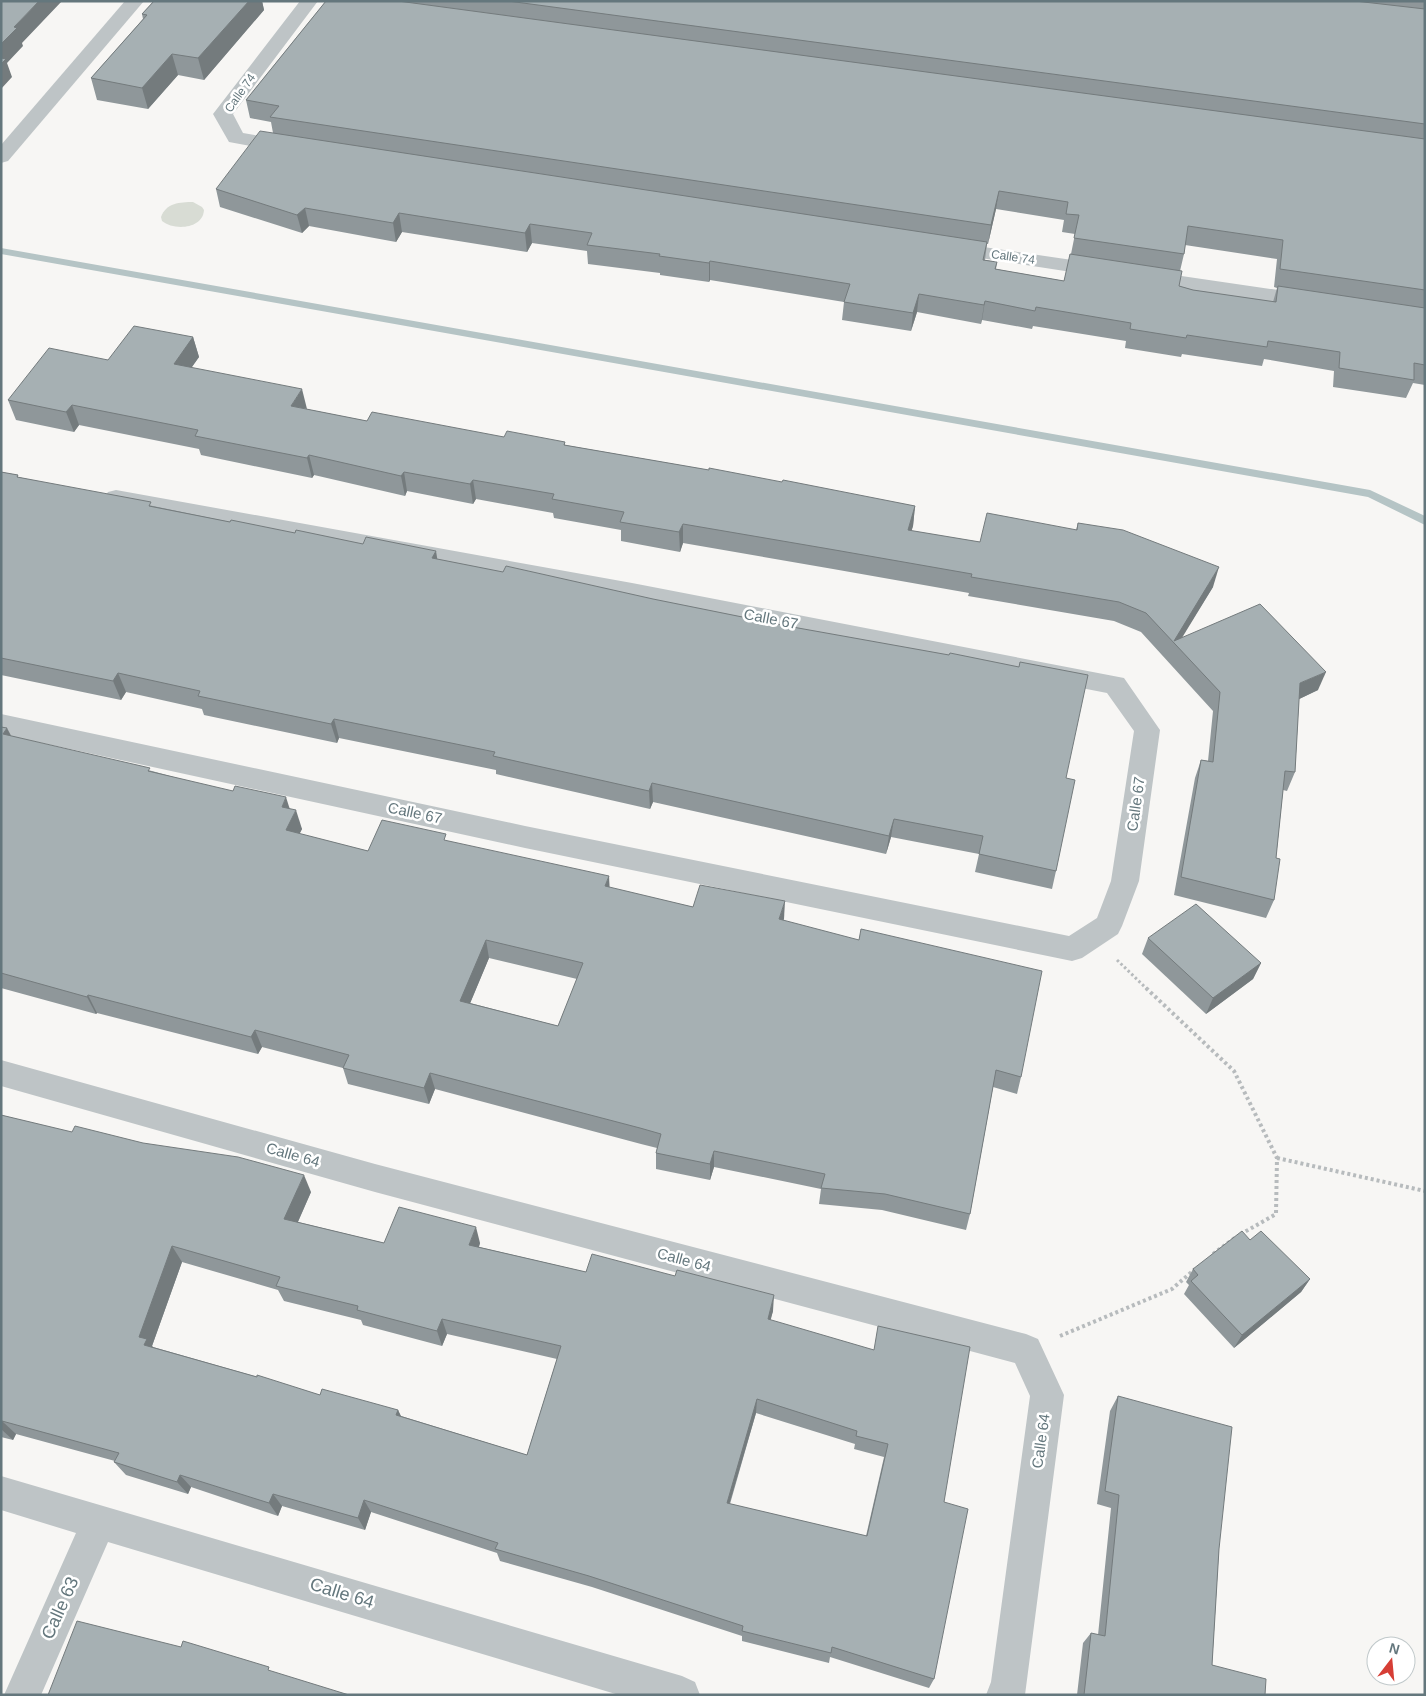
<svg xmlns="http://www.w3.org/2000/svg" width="1426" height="1696" font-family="Helvetica,sans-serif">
	<rect width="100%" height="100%" fill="#f7f6f4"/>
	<path fill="#d8dcd4" d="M193,202l9,5 2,3c-1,19 -30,21 -42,11l-1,-4c5,-14 19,-15 32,-15z"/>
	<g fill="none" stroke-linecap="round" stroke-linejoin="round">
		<polygon fill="#b5c4c5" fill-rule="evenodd" points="1,248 1370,490 1425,516 1425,525 1368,497 1,254"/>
		<polyline stroke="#b7bbbd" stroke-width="3" stroke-dasharray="2.5 2.5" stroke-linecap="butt" points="1117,960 1147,989"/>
		<g stroke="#b7bbbd" stroke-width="4" stroke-dasharray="3 3" stroke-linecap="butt">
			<polyline points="1146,988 1234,1071 1277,1158 1276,1214 1241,1234"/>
			<polyline points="1277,1158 1425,1191"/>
			<polyline points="1213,1254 1236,1237"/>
			<polyline points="1060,1336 1172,1289 1195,1269"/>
		</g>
		<g fill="#bec4c6" fill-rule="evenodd">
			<polygon points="125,1 144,1 8,161 1,163 1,145"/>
			<polygon points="300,1 318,1 233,114 243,133 289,141 296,143 299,147 296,151 289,153 229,142 213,114"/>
			<polygon points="949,242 1312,295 1320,297 1323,302 1320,307 1312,309 942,252 939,248 942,244"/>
			<polygon points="116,490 632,583 1124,678 1160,730 1139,881 1122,926 1118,934 1082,958 1072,961 525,848 1,734 1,714 525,826 1069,936 1097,918 1111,881 1134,731 1107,693 632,601 108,504 104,498 108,492"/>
			<polygon points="1,1060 375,1164 1026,1334 1038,1339 1064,1395 1025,1695 986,1695 991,1682 1030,1396 1015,1363 375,1192 1,1086"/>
			<polygon points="1,1476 682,1676 695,1682 700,1695 619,1695 108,1542 41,1695 4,1695 76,1533 1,1510"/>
		</g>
	</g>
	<g fill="#8f979a" fill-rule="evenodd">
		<polygon points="154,1 262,1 264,10 204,80 178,75 148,109 97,100 91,78 143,19 142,14"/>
		<path d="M326,1h1099v384l-12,-2 -7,15 -73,-11 1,-16 -70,-12 -2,7 -80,-12 -1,3 -56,-9 1,-7 -93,-15 -1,3 -50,-9 -1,4 -64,-12 -6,19 -69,-11 2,-18 -134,-22 -1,2 -49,-7v-2l-72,-9 -1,-13 -55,-8 -5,9 -125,-20 -6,10 -87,-16 -7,7 -82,-26 -4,-18 57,-56 -2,-11 -21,-4 -4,-18zM996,209l68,11 -2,12 13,2 -4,20 -7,27 -68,-12 1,-7 -12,-2 2,-16h1zM1185,245l92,14 -3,28 3,1 -4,14 -80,-12 -14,-4 1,-15 4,-17z"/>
		<polygon points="193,337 199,357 191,368 306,409 367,421 504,437 565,442 565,445 915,506 913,526 911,531 980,542 1076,530 1078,523 1213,587 1181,638 1318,690 1299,699 1295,772 1287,791 1283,790 1276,858 1274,900 1266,918 1174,895 1195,778 1201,760 1208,761 1213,711 1141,632 1114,621 968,596 969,593 833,569 683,543 680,552 621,541 621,530 554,518 553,513 476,499 473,504 407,491 405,496 314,475 312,478 201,455 199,449 79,425 74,432 16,420 8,400 108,360"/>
		<polygon points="1,472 18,475 18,477 153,506 230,522 437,559 1066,778 1056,871 1052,889 975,872 979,854 891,837 886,854 653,802 650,809 496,774 496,770 339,738 337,743 204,715 202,709 126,692 121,700 1,675"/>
		<path d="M1,727l10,9 141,35 138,38 12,20 -3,5 69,17 80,-10 162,47 83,19 90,13 238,157 -4,17 -24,-7 -23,127 -4,16 -84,-20 -63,-6 2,-15 -107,-22 -4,13 -54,-11v-16l1,-5 -16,-4 -206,-55 -6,15 -81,-20 -5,-16 -81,-21 -4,7 -161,-41 -1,1 -95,-26zM489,958l88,21 -19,47 -88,-23z"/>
		<polygon points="1148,938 1261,963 1253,979 1206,1014 1142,954"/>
		<path d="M1,1115l310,77 -13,30 86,21h96l-1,4 107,25 187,39 -3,9 174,182 -10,177 -5,9 -99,-31 -1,6 -87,-22v-5l-150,-49 -92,-26 -3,-8 -126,-41 -6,18 -83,-24 -4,10 -87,-29 -3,7 -62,-19 -12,-13 1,-1 -99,-27 -3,6 -12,-3zM182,1262l96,28 6,11 77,19 2,5 79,21 5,-12 110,25 -30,96 -126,-39 -3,-6 -78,-15 -167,-48 -1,-1zM756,1413l99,31 -1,5 30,8 -18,79 -136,-32z"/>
		<polygon points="1250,1240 1310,1279 1301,1292 1234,1348 1184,1294 1189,1285 1186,1282 1193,1269"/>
		<polygon points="1118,1396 1219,1549 1212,1665 1265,1695 1077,1695 1083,1643 1091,1633 1098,1635 1111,1508 1097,1504 1110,1411"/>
	</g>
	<g fill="#747b7d">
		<polygon points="39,1 62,1 22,43 23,46 7,63 12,77 1,89 1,44 14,27"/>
		<polygon points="249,1 262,1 264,10 204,80 198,58"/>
		<polygon points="172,54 178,75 148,109 142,88"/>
		<polygon points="999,191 996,209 988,244 991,225"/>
		<polygon points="305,208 309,226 302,233 297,215"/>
		<polygon points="399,213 402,232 396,242 393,223"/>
		<polygon points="530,224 532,243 527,252 525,233"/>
		<polygon points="710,261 710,280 709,282 709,263"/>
		<polygon points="919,294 917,312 911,331 913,313"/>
		<polygon points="985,301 982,320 981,324 984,305"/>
		<polygon points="193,337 199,357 180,384 174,364"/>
		<polygon points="302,389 307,409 291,406"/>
		<polygon points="72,405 79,425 74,432 66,412"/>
		<polygon points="309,455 314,475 312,478 307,458"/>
		<polygon points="404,472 407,491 405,496 401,476"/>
		<polygon points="473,480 476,499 473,504 470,484"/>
		<polygon points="915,506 913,526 906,550 908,530"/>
		<polygon points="683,524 683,543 680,552 679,532"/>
		<polygon points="436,551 439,570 432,558"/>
		<polygon points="1219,567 1213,587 1177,646 1173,642"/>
		<polygon points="1326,672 1318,690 1293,702 1300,683"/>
		<polygon points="118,673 126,692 121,700 113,681"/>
		<polygon points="334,719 339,738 337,743 331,724"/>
		<polygon points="7,728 17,747 3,734"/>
		<polygon points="652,783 653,802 650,809 649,791"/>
		<polygon points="286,797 292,816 282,807"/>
		<polygon points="296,810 302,829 292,849 286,830"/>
		<polygon points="894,819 891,837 886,854 889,836"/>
		<polygon points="609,876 610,895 605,886"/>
		<polygon points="785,901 784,919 778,936 779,919"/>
		<polygon points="486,940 489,958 464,1018 460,1001"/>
		<polygon points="1261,963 1253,979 1206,1014 1213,998"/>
		<polygon points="88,995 97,1013 96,1014 87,997"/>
		<polygon points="255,1030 262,1047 258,1054 251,1037"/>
		<polygon points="430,1073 435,1089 429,1104 424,1088"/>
		<polygon points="714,1151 714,1167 710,1180 710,1164"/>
		<polygon points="304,1175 311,1192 292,1235 284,1219"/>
		<polygon points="476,1227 480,1243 474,1260 469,1245"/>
		<polygon points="172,1246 182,1262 152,1346 157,1354 155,1359 139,1337"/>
		<polygon points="1310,1279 1301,1292 1234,1348 1242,1335"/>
		<polygon points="774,1295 773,1311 767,1334 768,1319"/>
		<polygon points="442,1319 447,1334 442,1346 437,1331"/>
		<polygon points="757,1399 756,1413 726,1515 727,1503"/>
		<polygon points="398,1410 404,1423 396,1415"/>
		<polygon points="2,1421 16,1434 13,1440 1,1429 1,1422"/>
		<polygon points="180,1475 191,1487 188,1494 177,1482"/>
		<polygon points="273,1494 282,1506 278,1516 269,1503"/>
		<polygon points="364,1500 371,1512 365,1530 358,1518"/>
	</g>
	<g fill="#a6b0b3" stroke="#747b7d" fill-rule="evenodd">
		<polygon points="1,1 39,1 14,27 17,28 1,44"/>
		<polygon points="154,1 249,1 198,58 172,54 142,88 91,78 147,15 142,14"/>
		<polygon points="326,1 398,1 1425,139 1425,290 1280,269 1283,240 1188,226 1184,254 1074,238 1079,215 1066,214 1068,202 999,191 991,225 270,117 279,106 246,100"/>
		<polygon points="508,1 1355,1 1425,9 1425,124"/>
		<polygon points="1,58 6,59 1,64"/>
		<polygon points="260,131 987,242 983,260 997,262 995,269 1064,281 1070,254 1182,271 1179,286 1193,290 1276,302 1278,286 1425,308 1425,365 1414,363 1414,380 1339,368 1340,352 1268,341 1267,347 1187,335 1186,338 1130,329 1131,323 1036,307 1035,311 985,301 984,305 919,294 913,313 844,302 850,284 710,261 709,263 659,256 660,254 587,245 592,233 530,224 525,233 399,213 393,223 305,208 297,215 216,189"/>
		<polygon points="134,326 193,337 174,364 302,389 291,406 367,421 372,412 504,437 507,431 565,442 564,445 709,470 709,468 782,482 783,480 915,506 908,530 980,542 987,513 1077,530 1078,523 1123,530 1219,567 1174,641 1260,604 1326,672 1300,683 1295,772 1285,771 1276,858 1280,859 1274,900 1181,877 1201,760 1213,762 1220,692 1146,613 1119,602 971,577 972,574 835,550 683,524 679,532 620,522 624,512 552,499 554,494 473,480 470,484 404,472 401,476 309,455 307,458 195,436 198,430 72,405 66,412 8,400 49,348 108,360"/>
		<polygon points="1,472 18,475 17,477 151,502 149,506 230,522 231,520 295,533 296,530 363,544 366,537 436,551 432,558 503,572 506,566 653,599 787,626 949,655 950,653 1019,667 1020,662 1088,675 1066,778 1075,780 1056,871 979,854 983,836 894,819 889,836 652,783 649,791 493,756 495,752 334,719 331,724 198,696 200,691 118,673 113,681 1,658"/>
		<path d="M1,727l6,1 -4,6 147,34 -2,3 85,20 2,-5 51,11 -4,10 14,3 -10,20 82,21 14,-31 64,14 -2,6 165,36 -4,10 88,21 7,-22 85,16 -6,18 80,21 2,-11 181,42 -21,106 -25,-7 -26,144 -85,-20 -64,-6 4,-14 -111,-23 -4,13 -54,-11 5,-19 -21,-6 -210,-55 -6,15 -81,-20 6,-13 -94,-25 -4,7 -163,-42 -1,2 -86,-24zM486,940l97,23 -25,63 -98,-25z"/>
		<polygon points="1196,904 1261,963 1213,998 1148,938"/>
		<path d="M1,1115l71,17 3,-6 68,17 95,14 66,18 -20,44 100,24 15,-36 77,20 -7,18 117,27 6,-18 83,22 2,-6 97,25 -6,24 106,31 4,-24 92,21 -26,155 24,7 -34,170 -102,-32 -1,6 -89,-22 1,-5 -154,-50 -94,-27 3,-6 -134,-43 -6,18 -85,-24 -4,9 -89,-28 -3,7 -63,-20 5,-9 -117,-32 -1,1zM172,1246l108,31 -4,9 82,20 -1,4 80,21 5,-12 119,27 -34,109 -131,-40 2,-5 -76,-21 -2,6 -63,-20v2l-113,-32 3,-6 -8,-2zM757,1399l100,32 -1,5 32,8 -21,92 -140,-33z"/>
		<polygon points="1242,1231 1250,1240 1261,1231 1310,1279 1242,1335 1191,1281 1198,1275 1193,1269"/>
		<polygon points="1118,1396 1232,1427 1219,1549 1212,1665 1266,1679 1265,1695 1084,1695 1091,1633 1105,1636 1119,1495 1105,1491"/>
		<polygon points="77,1621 181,1647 183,1641 269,1667 268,1670 349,1695 48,1695"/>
	</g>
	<g text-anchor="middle" stroke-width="5" stroke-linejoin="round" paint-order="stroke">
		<g font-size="12" fill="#64777d" stroke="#fff">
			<text transform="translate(240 93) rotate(-55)" y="4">Calle 74</text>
			<text transform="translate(1013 257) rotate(8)" y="4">Calle 74</text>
		</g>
		<g font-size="15" fill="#64777d" stroke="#fff">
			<text transform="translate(771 619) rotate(11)" y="5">Calle 67</text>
			<text transform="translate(1136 804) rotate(-82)" y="5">Calle 67</text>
			<text transform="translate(415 813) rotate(12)" y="5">Calle 67</text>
			<text transform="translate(293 1155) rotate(16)" y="5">Calle 64</text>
			<text transform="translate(684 1260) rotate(15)" y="5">Calle 64</text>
			<text transform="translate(1041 1441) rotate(-82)" y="5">Calle 64</text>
		</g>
		<g font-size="18" fill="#64777d" stroke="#fff">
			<text transform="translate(342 1593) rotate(17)" y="6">Calle 64</text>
			<text transform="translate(60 1608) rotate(-66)" y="6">Calle 63</text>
		</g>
	</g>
	<rect width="1426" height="1696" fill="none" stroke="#64777d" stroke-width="5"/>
	<g transform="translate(1391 1661) rotate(16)"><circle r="24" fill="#ffffff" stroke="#c1c9cb"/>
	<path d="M0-4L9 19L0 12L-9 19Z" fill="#d63e35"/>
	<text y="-8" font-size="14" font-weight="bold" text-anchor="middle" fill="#64777d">N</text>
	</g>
</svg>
